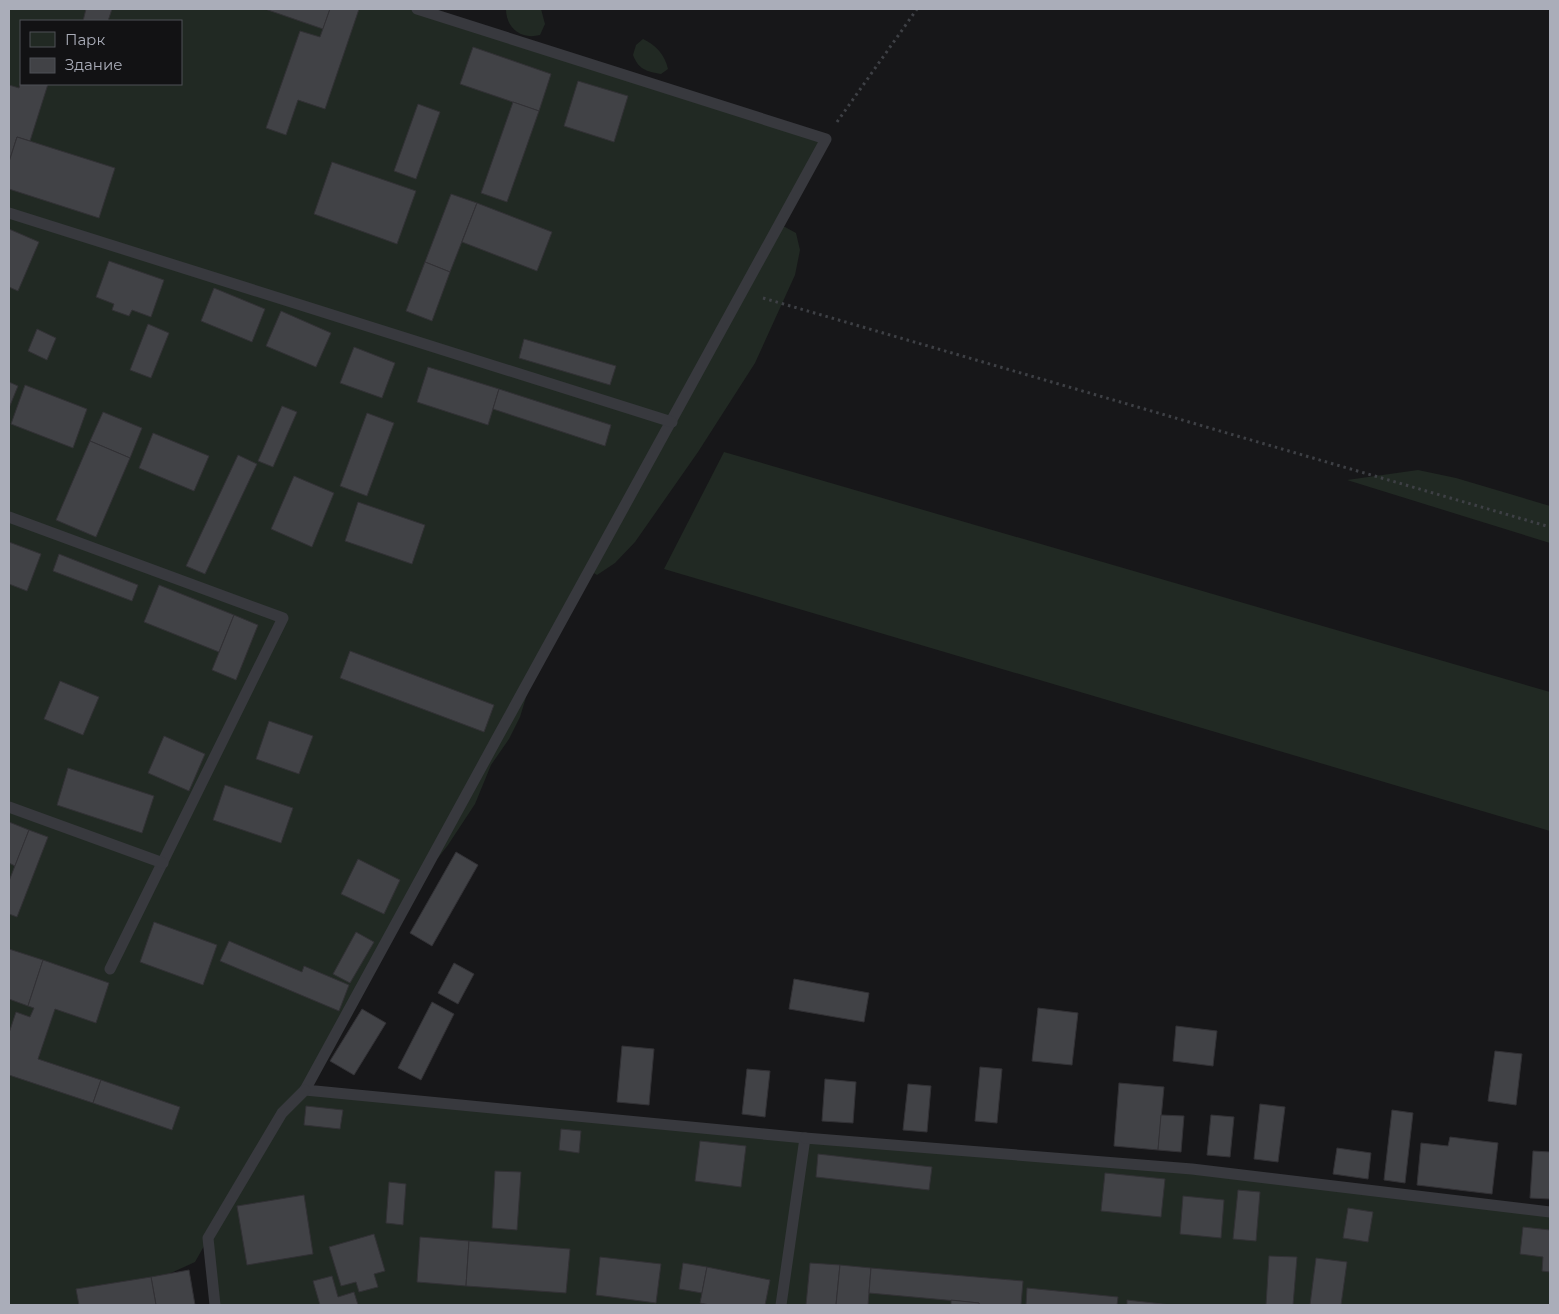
<svg xmlns="http://www.w3.org/2000/svg" width="1559" height="1314" font-family="Montserrat,sans-serif">
	<rect width="100%" height="100%" fill="#171719"/>
	<g fill="#212923" fill-rule="evenodd">
		<path d="M9,9h408l409,130 -47,88h6l11,6 4,17 -5,25 -40,88 -57,89 -63,90 -20,21 -18,12 -8,-5 -55,101 -14,46 -11,22 -18,26 -16,39 -27,41 -10,13 -8,1 -125,230 887,80 358,43v93h-1335l-7,-66 -13,23 -94,43h-92zM21,21h160v63h-160z"/>
		<path d="M506,9h35l4,15 -5,11c-19,5 -34,-7 -34,-26z"/>
		<path d="M643,39c13,6 22,16 25,30l-7,5c-15,-3 -22,-4 -28,-19l3,-10z"/>
		<polygon points="724,452 1550,692 1550,831 664,569"/>
		<polygon points="1418,470 1456,478 1550,506 1550,543 1347,480"/>
	</g>
	<g fill="#414246" stroke="#323135">
		<polygon points="86,9 112,9 108,21 83,21"/>
		<polygon points="265,9 330,9 323,29"/>
		<polygon points="330,9 359,9 325,109 298,100 286,135 266,128 300,31 320,37"/>
		<polygon points="473,47 551,74 539,111 460,84"/>
		<polygon points="21,80 21,84 48,84 30,141 17,137 9,162 9,85 19,88"/>
		<polygon points="578,81 628,96 614,142 564,126"/>
		<polygon points="513,102 539,111 507,202 481,193"/>
		<polygon points="418,104 440,112 416,179 394,171"/>
		<polygon points="17,137 115,168 99,218 9,189 9,162"/>
		<polygon points="332,162 416,191 397,244 314,214"/>
		<polygon points="451,194 477,203 450,272 425,262"/>
		<polygon points="477,203 552,232 537,271 462,242"/>
		<polygon points="9,229 39,242 18,291 9,287"/>
		<polygon points="109,261 164,280 151,317 132,310 129,316 112,310 114,304 96,297"/>
		<polygon points="425,262 450,272 432,321 406,311"/>
		<polygon points="214,288 265,309 252,342 201,321"/>
		<polygon points="281,311 331,333 316,367 266,346"/>
		<polygon points="148,324 169,333 151,378 130,370"/>
		<polygon points="37,329 56,338 47,360 28,351"/>
		<polygon points="524,339 616,366 610,385 519,358"/>
		<polygon points="354,347 395,363 382,398 340,383"/>
		<polygon points="428,367 499,389 488,425 417,402"/>
		<polygon points="9,382 18,386 9,408"/>
		<polygon points="25,385 87,409 73,448 11,424"/>
		<polygon points="499,389 611,425 605,446 493,409"/>
		<polygon points="282,406 297,412 273,467 258,461"/>
		<polygon points="103,412 142,428 130,458 90,441"/>
		<polygon points="367,413 394,423 367,496 340,486"/>
		<polygon points="153,433 209,456 194,491 139,468"/>
		<polygon points="90,441 130,458 96,537 56,520"/>
		<polygon points="238,455 257,464 205,574 186,566"/>
		<polygon points="294,476 334,493 312,547 271,529"/>
		<polygon points="358,502 425,525 412,564 345,541"/>
		<polygon points="9,542 41,554 27,591 9,584"/>
		<polygon points="59,554 138,585 132,601 53,571"/>
		<polygon points="159,585 234,615 219,652 144,622"/>
		<polygon points="234,615 258,625 236,680 212,670"/>
		<polygon points="350,651 494,705 484,732 340,678"/>
		<polygon points="60,681 99,697 83,735 44,719"/>
		<polygon points="269,721 313,736 299,774 256,759"/>
		<polygon points="164,736 205,754 189,791 148,773"/>
		<polygon points="68,768 154,796 142,833 57,805"/>
		<polygon points="225,785 293,808 281,843 213,820"/>
		<polygon points="9,822 29,830 15,866 9,863"/>
		<polygon points="29,830 48,837 17,917 9,914 9,881"/>
		<polygon points="456,852 478,865 432,946 410,933"/>
		<polygon points="358,859 400,880 384,914 341,894"/>
		<polygon points="154,922 217,945 203,985 140,962"/>
		<polygon points="356,932 374,942 350,983 333,974"/>
		<polygon points="229,941 302,972 304,966 349,985 339,1011 220,961"/>
		<polygon points="9,949 43,960 28,1006 9,999"/>
		<polygon points="43,960 109,983 96,1023 55,1009 38,1059 101,1080 93,1103 9,1075 9,1033 16,1012 30,1017 34,1008 28,1006"/>
		<polygon points="454,963 474,974 458,1004 438,993"/>
		<polygon points="794,979 869,993 864,1022 789,1009"/>
		<polygon points="432,1002 454,1014 421,1080 398,1068"/>
		<polygon points="1038,1008 1078,1013 1072,1065 1032,1061"/>
		<polygon points="362,1009 386,1023 354,1075 330,1061"/>
		<polygon points="1176,1026 1217,1031 1213,1066 1173,1061"/>
		<polygon points="622,1046 654,1049 649,1105 617,1102"/>
		<polygon points="1495,1051 1522,1054 1516,1105 1488,1101"/>
		<polygon points="980,1067 1002,1069 997,1123 975,1121"/>
		<polygon points="747,1069 770,1071 765,1117 742,1114"/>
		<polygon points="825,1079 856,1082 853,1123 822,1121"/>
		<polygon points="101,1080 180,1107 172,1130 93,1103"/>
		<polygon points="1119,1083 1164,1087 1158,1150 1114,1146"/>
		<polygon points="908,1084 931,1086 927,1132 903,1130"/>
		<polygon points="1260,1104 1285,1107 1278,1162 1254,1159"/>
		<polygon points="306,1106 343,1110 340,1129 304,1125"/>
		<polygon points="1392,1110 1413,1113 1405,1183 1384,1180"/>
		<polygon points="1161,1115 1184,1116 1181,1152 1158,1150"/>
		<polygon points="1211,1115 1234,1117 1230,1157 1207,1155"/>
		<polygon points="561,1129 581,1131 579,1153 559,1150"/>
		<polygon points="1450,1137 1498,1143 1492,1194 1417,1185 1421,1143 1448,1146"/>
		<polygon points="700,1141 746,1146 741,1187 695,1181"/>
		<polygon points="1337,1148 1371,1153 1368,1179 1333,1174"/>
		<polygon points="1533,1151 1550,1152 1550,1199 1530,1198"/>
		<polygon points="818,1154 932,1167 929,1190 816,1177"/>
		<polygon points="495,1171 521,1172 517,1230 492,1228"/>
		<polygon points="1105,1173 1165,1179 1161,1217 1101,1211"/>
		<polygon points="389,1182 406,1184 403,1225 386,1223"/>
		<polygon points="1238,1190 1260,1192 1256,1241 1233,1239"/>
		<polygon points="304,1195 313,1254 247,1265 237,1206"/>
		<polygon points="1183,1196 1224,1200 1221,1238 1180,1234"/>
		<polygon points="1348,1208 1373,1212 1368,1242 1343,1238"/>
		<polygon points="1523,1227 1550,1230 1550,1272 1542,1271 1543,1257 1520,1254"/>
		<polygon points="374,1234 385,1271 374,1274 378,1287 359,1292 356,1282 341,1286 329,1247"/>
		<polygon points="420,1237 469,1241 466,1286 417,1282"/>
		<polygon points="469,1241 570,1249 566,1293 466,1286"/>
		<polygon points="1269,1256 1297,1257 1293,1305 1266,1305"/>
		<polygon points="600,1257 661,1264 656,1303 596,1295"/>
		<polygon points="1316,1258 1347,1262 1341,1305 1310,1305"/>
		<polygon points="683,1263 707,1267 702,1293 679,1289"/>
		<polygon points="810,1263 840,1265 836,1305 806,1305"/>
		<polygon points="840,1265 871,1268 868,1305 836,1305"/>
		<polygon points="707,1267 770,1280 765,1305 710,1305 700,1303"/>
		<polygon points="871,1268 1023,1281 1021,1305 979,1305 979,1303 869,1293"/>
		<polygon points="189,1270 195,1305 156,1305 151,1277"/>
		<polygon points="332,1276 338,1297 354,1292 358,1305 320,1305 313,1281"/>
		<polygon points="151,1277 156,1305 79,1305 76,1289"/>
		<polygon points="1027,1288 1118,1297 1117,1305 1026,1305"/>
		<polygon points="951,1300 979,1303 979,1305 951,1305"/>
		<polygon points="1127,1300 1171,1305 1127,1305"/>
	</g>
	<g fill="none" stroke-linecap="round" stroke-linejoin="round">
		<g stroke="#3e4045" stroke-width="3" stroke-dasharray="2.5 4" stroke-linecap="butt">
			<polyline points="837,122 917,9"/>
			<polyline points="763,298 1550,527"/>
		</g>
		<g stroke="#38393e" stroke-width="11">
			<path d="M417,9l409,130c-173,318 -349,633 -521,951l500,48 -24,167"/>
			<polyline points="9,213 672,422"/>
			<polyline points="9,517 283,618 110,969"/>
			<polyline points="9,807 163,863"/>
			<polyline points="805,1138 1192,1169 1550,1212"/>
			<polyline points="215,1305 208,1238 282,1113 305,1090"/>
		</g>
	</g>
	<rect width="1559" height="1314" fill="none" stroke="#aaadb9" stroke-width="20"/>
	<rect x="20" y="20" width="162" height="65" fill="#121214" stroke="#4f5056"/>
	<rect x="30" y="32" width="25" height="15" fill="#212923" stroke="#4f5056"/>
	<text x="65" y="45" font-size="15" fill="#aaadb9">Парк</text>
	<rect x="30" y="58" width="25" height="15" fill="#414246" stroke="#4f5056"/>
	<text x="65" y="70" font-size="15" fill="#aaadb9">Здание</text>
</svg>
